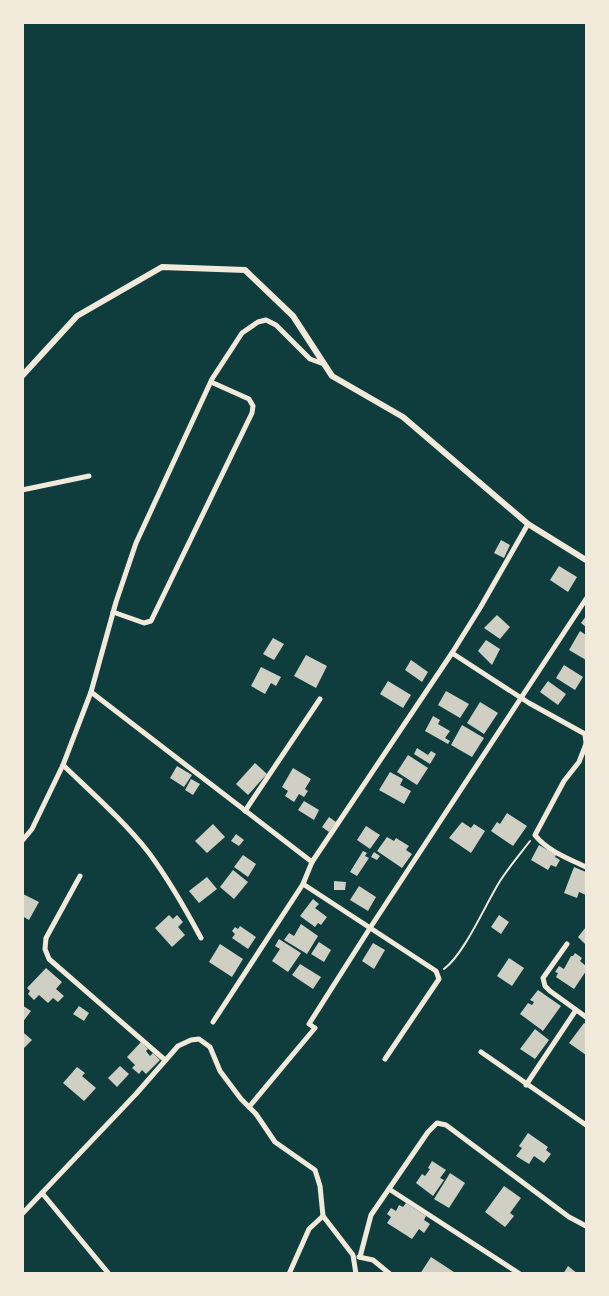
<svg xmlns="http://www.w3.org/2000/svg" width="609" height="1296" font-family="'Fira Sans',sans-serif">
	<rect width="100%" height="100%" fill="#0f3d3e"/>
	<g fill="#cfcfc3">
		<polygon points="501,540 510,545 504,558 494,553"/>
		<polygon points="559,566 577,577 568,592 550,580"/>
		<polygon points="497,615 510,627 500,639 484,628"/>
		<polygon points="586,616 586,627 581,623"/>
		<polygon points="580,631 586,635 586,660 569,650"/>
		<polygon points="273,638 284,644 274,660 263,654"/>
		<polygon points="486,640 500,649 492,665 478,651"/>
		<polygon points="306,655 327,666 316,688 294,676"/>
		<polygon points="411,660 428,672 422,682 405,670"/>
		<polygon points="564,665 583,677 575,690 556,678"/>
		<polygon points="261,667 281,677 276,686 271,683 265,694 251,686"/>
		<polygon points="388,681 411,695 403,708 380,694"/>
		<polygon points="548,681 566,694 558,705 540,692"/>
		<polygon points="446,691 469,704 460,718 438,705"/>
		<polygon points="480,702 498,713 484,734 467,723"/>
		<polygon points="433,716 440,720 438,724 450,731 445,738 450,741 448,744 425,731"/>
		<polygon points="462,725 484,738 472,757 451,745"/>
		<polygon points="417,748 428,755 431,751 436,754 430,764 414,754"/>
		<polygon points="408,755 428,768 417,785 397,772"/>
		<polygon points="255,763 267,774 248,795 236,784"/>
		<polygon points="177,766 192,775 184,787 170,778"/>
		<polygon points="293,768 311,779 305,789 308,791 304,797 299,794 294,802 285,796 288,791 282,787"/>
		<polygon points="390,772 403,779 400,785 411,791 404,804 379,790"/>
		<polygon points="191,779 200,784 193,795 185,790"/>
		<polygon points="304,801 319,810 314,820 298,810"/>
		<polygon points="507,813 527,826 513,846 491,831 497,822 500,824"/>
		<polygon points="329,817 336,822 329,832 322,827"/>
		<polygon points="462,822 471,828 474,824 485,831 471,853 449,838"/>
		<polygon points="213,824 225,837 207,853 195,841"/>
		<polygon points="366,826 380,835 370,849 357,840"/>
		<polygon points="236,834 244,840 239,846 231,841"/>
		<polygon points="387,837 394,841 396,838 409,846 406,850 412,854 402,868 377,851"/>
		<polygon points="539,845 556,855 555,857 560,860 556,867 551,865 548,870 531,860"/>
		<polygon points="363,851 367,853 365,856 369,858 357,876 350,872"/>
		<polygon points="374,852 380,856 377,860 371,857"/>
		<polygon points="243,855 256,864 248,877 234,867"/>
		<polygon points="574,867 586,872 586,895 579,892 577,898 564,893"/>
		<polygon points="233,870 248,882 234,899 220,887"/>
		<polygon points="207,877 217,889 199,903 189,891"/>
		<polygon points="334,881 346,882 345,890 334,890"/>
		<polygon points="359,886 376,897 368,911 350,900"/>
		<polygon points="23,894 39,902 29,920 22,916"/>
		<polygon points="313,899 319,904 315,908 327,917 321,925 318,923 315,927 300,916"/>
		<polygon points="169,915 173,919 177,915 183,922 178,927 185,935 172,947 155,928"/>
		<polygon points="499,915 509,922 501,934 491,927"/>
		<polygon points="301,924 318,936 307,954 284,940 289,933 294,936"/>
		<polygon points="240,926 256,937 248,949 232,938 235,934 232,931 235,927 238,929"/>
		<polygon points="586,927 586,945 578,937"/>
		<polygon points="279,939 301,953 288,972 272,961 280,949 275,946"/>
		<polygon points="319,942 331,950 324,962 311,954"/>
		<polygon points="373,943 385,950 374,969 362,961"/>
		<polygon points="220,944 243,959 232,977 209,962"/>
		<polygon points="575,953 582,958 580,961 586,966 586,971 574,989 556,977 558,973 555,972 559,966 564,969 571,956 573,956"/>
		<polygon points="509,958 524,968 512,986 497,976"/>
		<polygon points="300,964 321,977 313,989 292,975"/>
		<polygon points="46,968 62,982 56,989 64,996 58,1002 53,998 48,1003 39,995 34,1000 28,994 30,991 27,988"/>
		<polygon points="538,990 561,1006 543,1031 520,1014 528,1003 532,1005 534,1002 530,1000"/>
		<polygon points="22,1005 31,1011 22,1023"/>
		<polygon points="79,1006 89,1013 84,1021 73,1014"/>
		<polygon points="584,1023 586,1024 586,1055 569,1043"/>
		<polygon points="535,1029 549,1040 535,1059 520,1049"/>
		<polygon points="24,1033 32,1040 22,1050 22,1034"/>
		<polygon points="141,1042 148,1049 146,1051 150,1056 153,1053 160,1060 146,1074 142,1070 139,1074 132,1068 135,1065 127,1057"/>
		<polygon points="120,1066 129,1074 117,1087 108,1078"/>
		<polygon points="77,1067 85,1073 82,1076 96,1088 84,1101 63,1083"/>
		<polygon points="528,1133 548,1147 546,1150 551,1154 544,1163 534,1156 529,1164 516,1156 522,1148 519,1146"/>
		<polygon points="432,1161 446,1170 440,1178 444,1180 433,1196 416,1183 422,1174 425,1176 430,1169 428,1168"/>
		<polygon points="450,1173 465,1183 449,1208 434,1199"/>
		<polygon points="504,1186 521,1198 510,1213 514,1216 505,1227 485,1212"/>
		<polygon points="406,1203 426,1216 424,1220 430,1224 424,1233 419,1229 412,1239 387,1223 391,1217 387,1214 391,1208 396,1211 399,1205 403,1207"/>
		<polygon points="431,1257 457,1274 420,1274"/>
		<polygon points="568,1266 578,1274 563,1274"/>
	</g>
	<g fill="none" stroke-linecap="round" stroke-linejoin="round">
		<path stroke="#f1e9da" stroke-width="2" d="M444,969c21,-16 41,-64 56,-88 9,-14 20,-27 30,-40"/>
		<g stroke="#f1e9da" stroke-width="5">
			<polyline points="324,364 310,359 276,325 266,320 258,322 242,333 212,379 136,543 116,602 91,692 312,862 452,653 480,608 528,524"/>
			<polyline points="22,490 89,476"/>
			<polyline points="113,612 144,623 151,621 252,413 253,406 249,399 211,382"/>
			<polyline points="452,653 529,703 585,734 586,743"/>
			<path d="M91,692l-28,73c28,27 62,57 86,88 20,27 36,55 52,85"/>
			<path d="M586,744l-7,18 -15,19 -29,54c11,15 34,24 51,32"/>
			<polyline points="245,811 320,699"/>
			<polyline points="22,841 32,829 63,765"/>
			<polyline points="80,876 46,938 45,949 49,959 165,1060"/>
			<polyline points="303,884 436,971 439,979 385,1059"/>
			<polyline points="567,944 543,978 545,986 550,991 586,1017"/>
			<polyline points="213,1022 303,884 312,862"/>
			<polyline points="481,1052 586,1125"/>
			<polyline points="526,1085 576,1010"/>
			<polyline points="249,1107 315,1028 309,1024 370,928 586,599"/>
			<polyline points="389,1189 520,1274"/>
			<polyline points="42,1193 109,1274"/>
			<polyline points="22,1214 136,1094 178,1046 191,1040 199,1039 210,1047 220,1071 241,1099 256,1114 275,1142 315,1170 320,1186 323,1216 353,1255 356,1274"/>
			<polyline points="359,1257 373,1260 390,1274"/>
			<polyline points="360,1257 371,1215 428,1132 437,1123 446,1125 569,1217 586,1226"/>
			<polyline points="289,1274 309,1229 323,1216"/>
		</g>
		<polyline stroke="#f1e9da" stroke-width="6" points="22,376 77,316 162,267 245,270 293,316 332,376 403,417 528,524 586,560"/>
	</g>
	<rect width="609" height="1296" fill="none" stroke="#f1e9da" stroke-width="48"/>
</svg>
